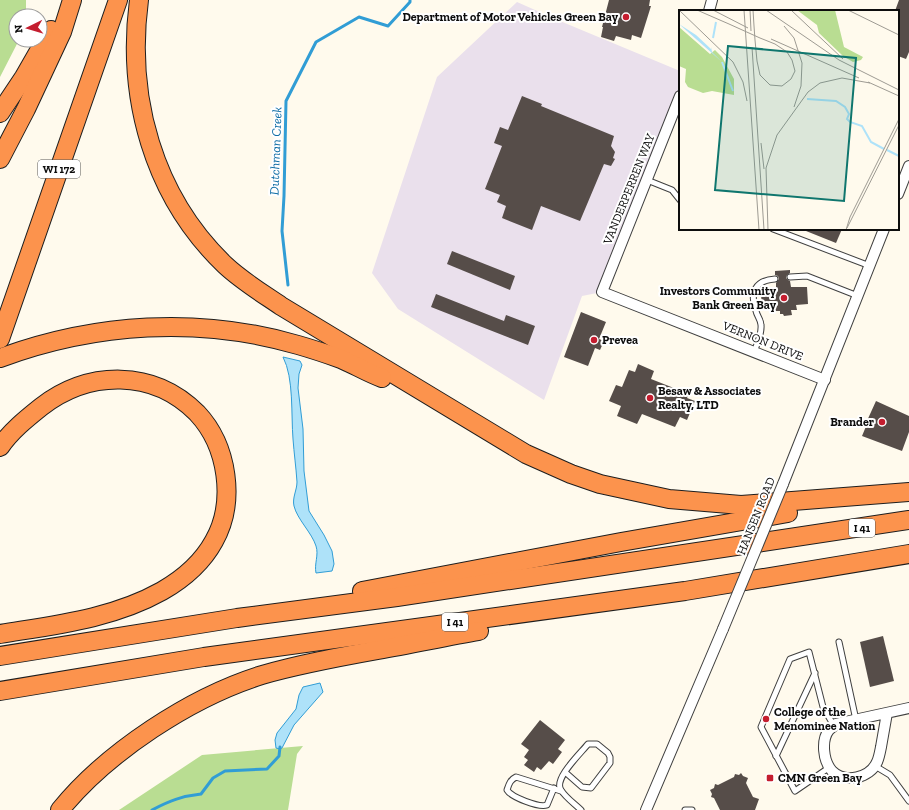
<svg xmlns="http://www.w3.org/2000/svg" width="909" height="810" font-family="'Zilla Slab',serif">
	<rect width="100%" height="100%" fill="#fffaed"/>
	<polygon fill="#eae0ec" points="517,2 560,21 680,71 680,96 602,292 582,296 544,400 398,309 372,273 437,77"/>
	<g fill="#b9dd92">
		<polygon points="0,0 26,0 26,11 29,16 16,16 16,40 19,40 0,77"/>
		<polygon points="303,746 297,754 288,810 119,810 202,755"/>
	</g>
	<g fill="#aee2f9" stroke="#319dd5">
		<path d="M283,357l17,4 2,4 -3,9 -1,14 5,41 1,42 5,40 15,24 8,16 2,13 -2,7 -16,2c-2,-9 3,-18 0,-27 -4,-13 -19,-27 -22,-40 -2,-8 3,-16 3,-24 -1,-15 -3,-29 -4,-43 -2,-24 1,-61 -10,-82z"/>
		<polygon points="320,683 323,692 294,725 282,748 280,749 276,748 275,740 277,733 296,709 299,695 303,687"/>
	</g>
	<g fill="none" stroke-linecap="round" stroke-linejoin="round">
		<g stroke="#319dd5" stroke-width="3">
			<polyline points="288,285 282,231 284,196 286,101 316,42 359,17 388,26 410,2 410,0"/>
			<path d="M152,810c17,-9 30,-14 49,-16l12,-16 12,-7 42,-2 12,-13 1,-9"/>
		</g>
	</g>
	<g fill="#564d49">
		<polygon points="609,0 650,0 649,6 651,6 641,38 632,35 631,40 616,36 614,41 601,37 603,27 602,27"/>
		<polygon points="899,0 909,0 909,52 906,59 898,56 898,11 895,11"/>
		<polygon points="522,96 542,104 541,106 614,136 611,146 615,152 613,158 615,159 611,166 604,164 580,221 541,206 532,230 502,218 506,206 497,202 500,195 485,189 502,146 494,143 500,127 508,130"/>
		<polygon points="801,229 842,229 836,243"/>
		<polygon points="452,251 515,276 510,290 447,264"/>
		<polygon points="790,270 790,273 787,275 786,278 788,280 790,281 791,287 807,287 808,304 796,305 797,310 791,310 792,315 784,316 783,314 780,314 780,311 774,311 774,307 765,308 765,305 762,305 761,295 764,295 764,290 776,288 776,283 779,279 778,276 775,275 775,271"/>
		<polygon points="436,294 504,321 506,315 535,326 528,345 431,307"/>
		<polygon points="581,312 606,322 599,339 604,341 600,350 595,348 588,366 564,357"/>
		<polygon points="638,364 654,371 651,379 689,394 687,398 695,401 687,420 680,417 675,427 642,414 637,424 617,416 621,406 609,401 616,385 622,387 629,370 635,372"/>
		<polygon points="876,401 909,416 909,432 902,451 862,436 867,424 866,423"/>
		<polygon points="883,636 894,681 870,687 860,642"/>
		<polygon points="540,720 565,740 558,749 562,752 553,764 549,761 541,770 537,767 534,772 524,765 528,760 524,757 529,750 521,744"/>
		<polygon points="741,773 743,776 748,778 746,783 753,797 759,799 755,810 720,810 714,798 711,797 712,794 710,790 714,788 715,784 718,785 734,777 735,774 739,775"/>
	</g>
	<g fill="none" stroke-linecap="round" stroke-linejoin="round">
		<defs>
			<g id="service">
				<polyline points="647,180 672,190 680,200"/>
				<polyline points="773,229 870,266"/>
				<polyline points="790,277 807,276 858,296"/>
				<path d="M754,352c3,-8 8,-18 7,-27 0,-5 -4,-9 -5,-14 -7,-19 0,-31 19,-32"/>
				<polyline points="839,642 856,720"/>
				<polyline points="776,756 815,673"/>
				<polyline points="875,766 890,775 909,801"/>
				<polyline points="830,767 795,791 761,727 790,659 809,652 823,707 834,726"/>
				<path d="M565,772l17,15 9,1 19,-25v-6l-2,-4 -11,-9h-9c-7,9 -35,35 -27,46 5,8 14,14 20,20"/>
				<path d="M554,788l-7,17c-8,3 -36,-8 -40,-15 2,-6 3,-10 9,-13l45,14"/>
				<polyline points="685,810 692,810"/>
			</g>
			<g id="minor">
				<polyline points="709,11 712,0"/>
				<polyline points="680,96 602,292 825,380"/>
				<polyline points="898,194 909,166"/>
				<polyline points="783,484 884,229"/>
				<path d="M887,713c-2,11 -4,23 -6,34 -1,5 -2,11 -4,15 -7,16 -32,22 -45,9 -9,-10 -11,-31 -3,-41 2,-2 5,-4 7,-6l73,-16"/>
				<polyline points="646,810 723,629"/>
			</g>
			<g id="motorway">
				<path d="M139,0c-13,97 14,196 86,265 17,16 37,28 56,41l245,148 45,20 29,10 69,15 72,6 168,-13"/>
				<polyline points="0,113 24,77 51,30"/>
				<polyline points="0,159 26,109 62,32 72,0"/>
				<polyline points="0,339 118,0"/>
				<path d="M0,358c95,-35 199,-42 298,-13 14,4 29,9 43,14 14,6 27,14 41,19"/>
				<path d="M0,447c11,-16 26,-28 41,-40 48,-37 112,-38 156,6 31,33 39,89 17,128 -12,22 -31,38 -52,50 -50,28 -107,34 -162,43"/>
				<polyline points="362,591 621,542 788,513"/>
				<polyline points="0,656 237,618 397,597 909,520"/>
				<polyline points="0,691 204,657 685,591 909,554"/>
				<path d="M60,810c47,-58 131,-113 202,-135 38,-11 77,-18 116,-25 34,-6 67,-13 101,-19"/>
			</g>
		</defs>
		<use href="#service" stroke="#404040" stroke-width="7"/>
		<use href="#minor" stroke="#404040" stroke-width="12"/>
		<use href="#motorway" stroke="#1e1e1e" stroke-width="20"/>
		<use href="#service" stroke="#fff" stroke-width="5"/>
		<use href="#minor" stroke="#fff" stroke-width="10"/>
		<use href="#motorway" stroke="#fc934d" stroke-width="18"/>
		<defs>
			<polyline id="minor-bridge" points="723,629 783,484"/>
		</defs>
		<use href="#minor-bridge" stroke="#404040" stroke-width="12" stroke-linecap="butt"/>
		<use href="#minor-bridge" stroke="#fff" stroke-width="10"/>
	</g>
	<g fill="#c41d2f" stroke="#fff" stroke-width="1.5">
		<circle cx="626" cy="17" r="4"/>
		<circle cx="784" cy="298" r="4"/>
		<circle cx="594" cy="340" r="4"/>
		<circle cx="650" cy="398" r="4"/>
		<circle cx="882" cy="422" r="4"/>
		<circle cx="766" cy="719" r="4"/>
		<rect x="766" y="774" width="8" height="8" rx="2"/>
	</g>
	<g text-anchor="middle" stroke-width="4" stroke-linejoin="round" paint-order="stroke">
		<g fill="#fff" stroke="#565656" stroke-width="1">
			<rect x="38" y="160" width="42" height="18" rx="3"/>
			<rect x="849" y="519" width="26" height="18" rx="3"/>
			<rect x="442" y="613" width="26" height="18" rx="3"/>
		</g>
		<g font-size="11" font-weight="bold" fill="#0d0d0d">
			<text x="59" y="173">WI 172</text>
			<text x="862" y="532">I 41</text>
			<text x="455" y="626">I 41</text>
		</g>
		<g font-size="12" font-weight="bold" fill="#0d0d0d" stroke="#fff" text-anchor="start">
			<text x="618" y="21" text-anchor="end">Department of Motor Vehicles Green Bay</text>
			<text x="776" y="295" text-anchor="end">Investors Community<tspan x="776" dy="14">Bank Green Bay</tspan></text>
			<text x="602" y="344">Prevea</text>
			<text x="658" y="395">Besaw &amp; Associates<tspan x="658" dy="14">Realty, LTD</tspan></text>
			<text x="874" y="426" text-anchor="end">Brander</text>
			<text x="774" y="716">College of the<tspan x="774" dy="14">Menominee Nation</tspan></text>
			<text x="778" y="782">CMN Green Bay</text>
		</g>
		<g font-size="12" fill="#0d0d0d" stroke="#fff">
			<text transform="translate(629 189) rotate(-68)" y="4">VANDERPERREN WAY</text>
			<text transform="translate(763 341) rotate(22)" y="4">VERNON DRIVE</text>
			<text transform="translate(756 516) rotate(-68)" y="4">HANSEN ROAD</text>
		</g>
		<g font-size="13" font-style="italic" fill="#0f6da5" stroke="#fff">
			<text transform="translate(275 151) rotate(-88)" y="5">Dutchman Creek</text>
		</g>
	</g>
	<g transform="translate(679 10)">
		<rect width="220" height="220" fill="#fffaed"/>
		<path d="M118,0h38l9,37 19,10 -2,3 -8,2 -10,-6 -24,-23 -2,-8zM0,17l31,27 5,-4 7,7 12,22v16l-22,-4 -9,2 -15,-6 -3,-5 1,-13 -7,-3z" fill="#b9dd92"/>
		<path d="M0,14l17,11 15,14v-2l1,5 10,10z" fill="#aee2f9"/>
		<path fill="none" stroke="#aee2f9" stroke-width="2" d="M34,28l3,-16M43,52l11,29M128,89l29,2 9,6 4,7 -2,5 3,3 12,4 9,16 13,7M208,140l12,6"/>
		<path fill="none" stroke="#9e9b93" stroke-width="1" d="M0,0l54,52 10,20 4,19M18,0l9,4 23,10 31,14 15,6 12,8 5,8 3,11 -4,8 -9,7 -12,-1 -10,-10 -3,-14 -2,-21 -1,-14 -1,-16M34,0l35,18M65,0l15,220M71,0l1,21M87,0l73,50 60,30M112,0l52,49M169,0l51,25M105,16l10,12 8,25 -1,23 -7,21M92,29l88,39M73,37l12,183M189,72l31,14M82,133l3,26M168,218l52,-103M89,220l-2,-62 11,-33 31,-43 12,-9 22,-5 28,5M167,220l4,-13 49,-98"/>
		<path fill="#0f766e" fill-opacity="0.15" stroke="#0f766e" stroke-width="2" d="M49,36l128,12 -12,143 -129,-11z"/>
		<rect width="220" height="220" fill="none" stroke="#0d0d0d" stroke-width="2"/>
	</g>
	<g transform="translate(28 28) rotate(265)"><circle r="19" fill="#ffffff" stroke="#9e9e9e"/>
	<path d="M0-3L7 15L0 10L-7 15Z" fill="#c41d2f"/>
	<text y="-6" font-size="11" font-weight="bold" text-anchor="middle" fill="#0d0d0d">N</text>
	</g>
</svg>
